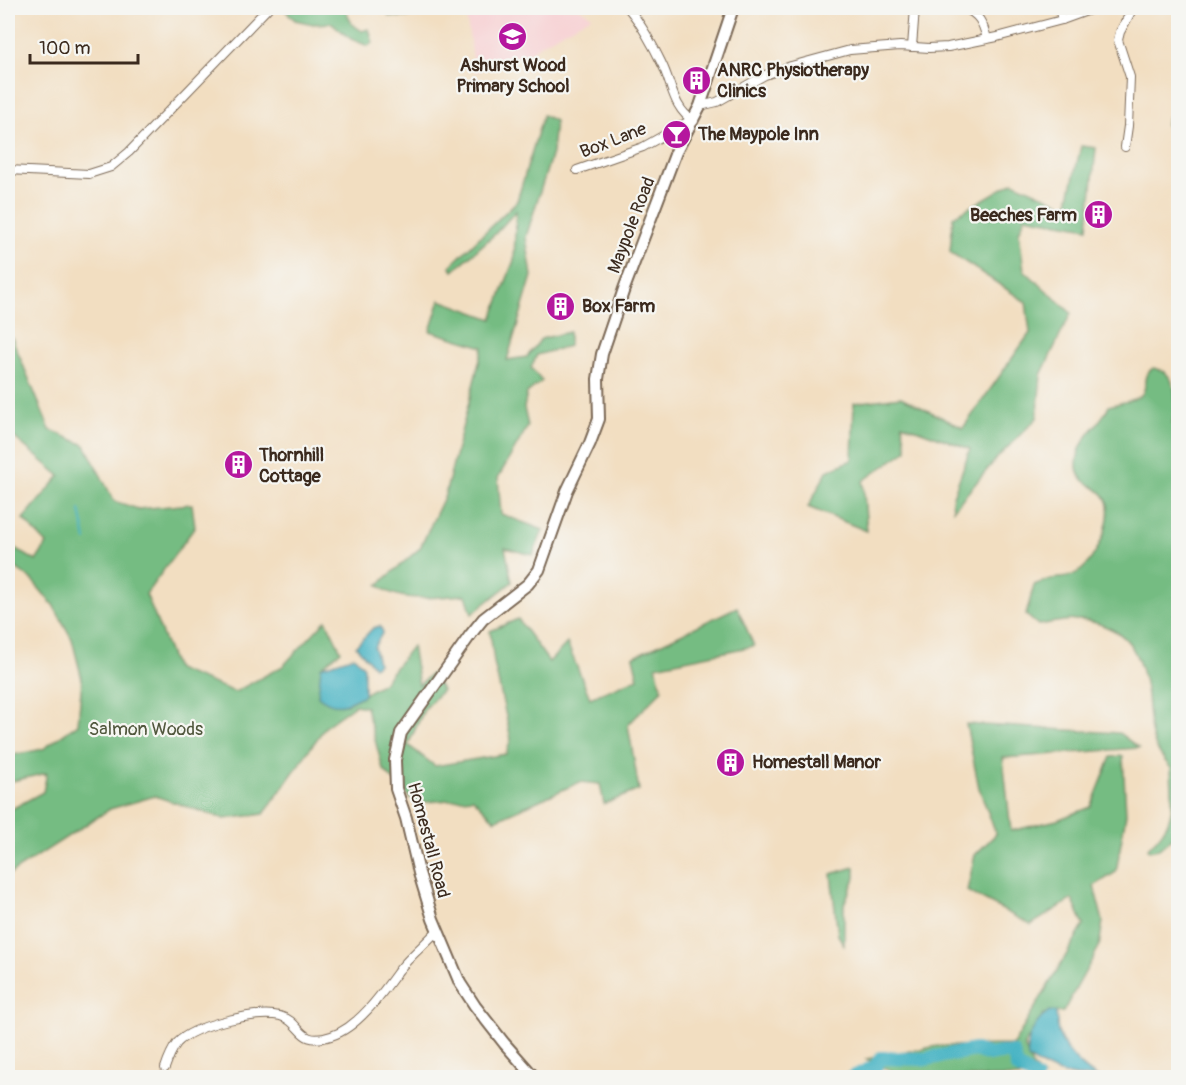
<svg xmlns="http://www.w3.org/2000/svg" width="1186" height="1085" font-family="Pangolin,sans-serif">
	<rect width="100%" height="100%" fill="#f6f6f2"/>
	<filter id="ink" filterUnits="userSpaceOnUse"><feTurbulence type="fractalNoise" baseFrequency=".0167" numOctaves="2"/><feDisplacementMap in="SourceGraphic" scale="12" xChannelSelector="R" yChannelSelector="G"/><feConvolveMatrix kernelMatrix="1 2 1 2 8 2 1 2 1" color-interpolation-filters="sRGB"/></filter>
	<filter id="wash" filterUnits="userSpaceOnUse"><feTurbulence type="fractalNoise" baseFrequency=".008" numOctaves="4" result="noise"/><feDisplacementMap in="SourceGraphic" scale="24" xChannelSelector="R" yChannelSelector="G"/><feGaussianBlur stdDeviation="1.35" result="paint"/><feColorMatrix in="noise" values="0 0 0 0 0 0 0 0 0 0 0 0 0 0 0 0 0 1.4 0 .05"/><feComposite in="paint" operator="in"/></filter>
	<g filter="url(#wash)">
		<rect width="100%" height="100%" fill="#f2dec1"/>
		<polygon fill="#f7cfd2" points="465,8 579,8 592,16 538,46 533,51 475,72"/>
		<g fill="#75bc82" stroke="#587350" stroke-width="1.5">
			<polygon points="283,8 345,8 352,24 362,31 369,29 373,43 368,46 351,39 332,23 313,24 295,20"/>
			<path d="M386,8h33c-4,12 -19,9 -30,8z"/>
			<polygon points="1178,96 1178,179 1166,123"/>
			<path d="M543,115l12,6 -3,32 -26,84 6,39 -25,84 20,-3 14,-18 28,-7v14l-32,9 -6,13 11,13 -15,12 -3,15 4,18 -30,52 3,36 42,16 -10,25 -28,-7 7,34 -40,32 -6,-19c-27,1 -66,10 -88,-10l42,-37 25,-53 38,-148 -53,-16 10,-31 52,19 22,-59 2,-49 -21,23 -42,37 -3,-5 67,-65z"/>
			<polygon points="1081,146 1096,148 1088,228 1025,217 1019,232 1024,270 1071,313 1041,375 1037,418 998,457 953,510 952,499 970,449 902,424 907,450 863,481 867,531 808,507 827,471 852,460 854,403 901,397 963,428 1030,333 1026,302 950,252 953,217 1013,182 1067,206"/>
			<polygon points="12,338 50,430 85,445 114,501 138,509 192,504 195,527 146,594 176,669 235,692 283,666 326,620 341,651 321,667 347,704 383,683 412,646 419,685 432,673 442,690 424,710 408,745 435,766 506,754 511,739 494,662 490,631 518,619 549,662 567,643 590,698 638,678 633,657 737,607 754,646 656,666 662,690 628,725 639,790 604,804 600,784 580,782 495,820 473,798 415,803 383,769 366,707 355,705 326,726 264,814 224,819 155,796 110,809 10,874 8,811 43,792 47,773 8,782 8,756 43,749 78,724 82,679 72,639 53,605 31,579 8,562 8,544 36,561 47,544 23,519 60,476 9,433 8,429 8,339"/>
			<path d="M1153,368c27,4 24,36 19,56l6,1v408l-19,16 -10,2 -1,-3c30,-28 24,-43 23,-80 -23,-25 -21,-41 -24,-73 -2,-16 -8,-39 -18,-52 -9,-13 -34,-22 -49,-23 -13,-1 -28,3 -42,5l-12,-10 8,-30c5,-2 11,-4 17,-6 10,-2 17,0 26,-6 18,-10 40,-57 28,-76 -9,-14 -28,-12 -28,-32 0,-26 22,-38 32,-59 9,-3 27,-5 33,-12 7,-9 -3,-16 11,-26z"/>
			<polygon points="966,724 1119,733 1139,748 1003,758 1011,831 1057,820 1091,807 1111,757 1123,756 1126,814 1116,872 1094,886 1103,921 1099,947 1063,1012 1044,1014 1024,1045 1032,1066 1043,1077 904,1077 866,1059 938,1046 1013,1045 1084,925 1072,899 1031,925 967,891 975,855 996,834 979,788"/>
			<polygon points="855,867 855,878 844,904 844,945 838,935 831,874"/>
		</g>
		<g fill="#45b2c3" stroke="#406e70" stroke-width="1.5">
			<polygon points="380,626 383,632 374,647 378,663 374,667 356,646 373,628"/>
			<path d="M354,656l10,11v28c-18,10 -29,15 -46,1l3,-29z"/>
			<path d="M1049,1011l7,1c1,7 1,14 2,20 6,18 24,36 39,45 -28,1 -44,-5 -69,-18 -3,-20 5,-35 21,-48z"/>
		</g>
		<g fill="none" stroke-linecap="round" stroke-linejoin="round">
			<polyline stroke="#45b2c3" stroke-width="2" points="80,510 86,540"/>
			<polyline stroke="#45b2c3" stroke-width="14" points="851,1078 876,1066 881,1058 925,1059 975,1050 990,1055 1000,1053 1013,1053 1017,1067 1036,1078"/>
		</g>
	</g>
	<g filter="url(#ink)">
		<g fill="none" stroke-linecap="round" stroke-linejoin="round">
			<defs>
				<g id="street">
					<path d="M628,8c12,14 26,39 34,56 10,20 11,45 32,57"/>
					<path d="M964,8c15,6 19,15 23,31"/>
					<polyline points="1059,8 1062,20"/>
					<polyline points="912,47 915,8"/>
					<polyline points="700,106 717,102 765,75 791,66 850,50 900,46 929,48 948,47 997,37 1062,20 1095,8"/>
					<polyline points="1125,147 1128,126 1130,77 1118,40 1120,32 1133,8"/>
					<polyline points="8,170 89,174 111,167 129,152 268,8"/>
					<polyline points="577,170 643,147 691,120"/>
					<path d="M165,1068c3,-9 6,-17 12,-25 17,-18 80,-33 103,-27 23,6 17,31 51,20 27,-8 52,-44 68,-66 11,-14 26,-26 38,-39"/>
				</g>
				<polyline id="secondary" points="535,1078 504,1043 475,1006 460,983 433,919 419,873 406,818 396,789 395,760 401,733 471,634 483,619 528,584 539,570 567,491 590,443 599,419 598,379 602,354 624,289 676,152 700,106 733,8"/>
			</defs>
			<use href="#street" stroke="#7b6957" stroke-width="10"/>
			<use href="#secondary" stroke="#7b6957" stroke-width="14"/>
			<use href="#street" stroke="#fff" stroke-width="8"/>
			<use href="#secondary" stroke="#fff" stroke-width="10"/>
		</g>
	</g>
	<defs>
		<symbol id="school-disc" viewBox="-11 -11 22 22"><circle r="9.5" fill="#b5179e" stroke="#f6f6f2"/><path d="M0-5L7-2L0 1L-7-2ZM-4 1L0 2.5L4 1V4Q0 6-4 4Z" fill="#fff"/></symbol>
		<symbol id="building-disc" viewBox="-11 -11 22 22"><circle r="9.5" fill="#b5179e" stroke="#f6f6f2"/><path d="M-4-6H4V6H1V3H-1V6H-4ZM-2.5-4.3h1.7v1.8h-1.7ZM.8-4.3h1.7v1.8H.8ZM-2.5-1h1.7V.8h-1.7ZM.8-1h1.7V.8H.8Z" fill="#fff"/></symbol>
		<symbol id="bar-disc" viewBox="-11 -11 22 22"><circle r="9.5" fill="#b5179e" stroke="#f6f6f2"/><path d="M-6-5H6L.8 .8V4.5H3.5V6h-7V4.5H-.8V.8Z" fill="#fff"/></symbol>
	</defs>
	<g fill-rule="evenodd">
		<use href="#school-disc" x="496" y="20" width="33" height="33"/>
		<use href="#building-disc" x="680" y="64" width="33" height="33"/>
		<use href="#bar-disc" x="660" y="118" width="33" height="33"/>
		<use href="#building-disc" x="1082" y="198" width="33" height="33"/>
		<use href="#building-disc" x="544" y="290" width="33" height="33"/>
		<use href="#building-disc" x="222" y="448" width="33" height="33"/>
		<use href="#building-disc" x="714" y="746" width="33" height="33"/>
	</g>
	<g text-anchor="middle" stroke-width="4.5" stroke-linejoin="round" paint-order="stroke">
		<g font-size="18" font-weight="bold" fill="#3b2a1e" stroke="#f6f6f2" text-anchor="start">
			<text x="513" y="71" text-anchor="middle">Ashurst Wood<tspan x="513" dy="21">Primary School</tspan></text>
			<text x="717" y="76">ANRC Physiotherapy<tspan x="717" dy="21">Clinics</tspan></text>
			<text x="698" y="140">The Maypole Inn</text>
			<text x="1077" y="221" text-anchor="end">Beeches Farm</text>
			<text x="582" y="312">Box Farm</text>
			<text x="259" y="461">Thornhill<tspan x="259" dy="21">Cottage</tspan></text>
			<text x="752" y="768">Homestall Manor</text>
		</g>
		<g font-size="18" fill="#3b2a1e" stroke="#f6f6f2">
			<text transform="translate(613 140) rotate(-21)" y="6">Box Lane</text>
			<text transform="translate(631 225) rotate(-69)" y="6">Maypole Road</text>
			<text transform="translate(429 840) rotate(75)" y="6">Homestall Road</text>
		</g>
		<g font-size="18" fill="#51573d" stroke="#f6f6f2">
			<text x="146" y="735">Salmon Woods</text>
		</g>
	</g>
	<rect width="1186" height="1085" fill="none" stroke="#f6f6f2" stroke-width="30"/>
	<path d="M30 54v9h108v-9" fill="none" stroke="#3b2a1e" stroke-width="3"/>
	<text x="39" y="54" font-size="18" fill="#3b2a1e" stroke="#f6f6f2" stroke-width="4.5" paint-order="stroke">100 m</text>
</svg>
